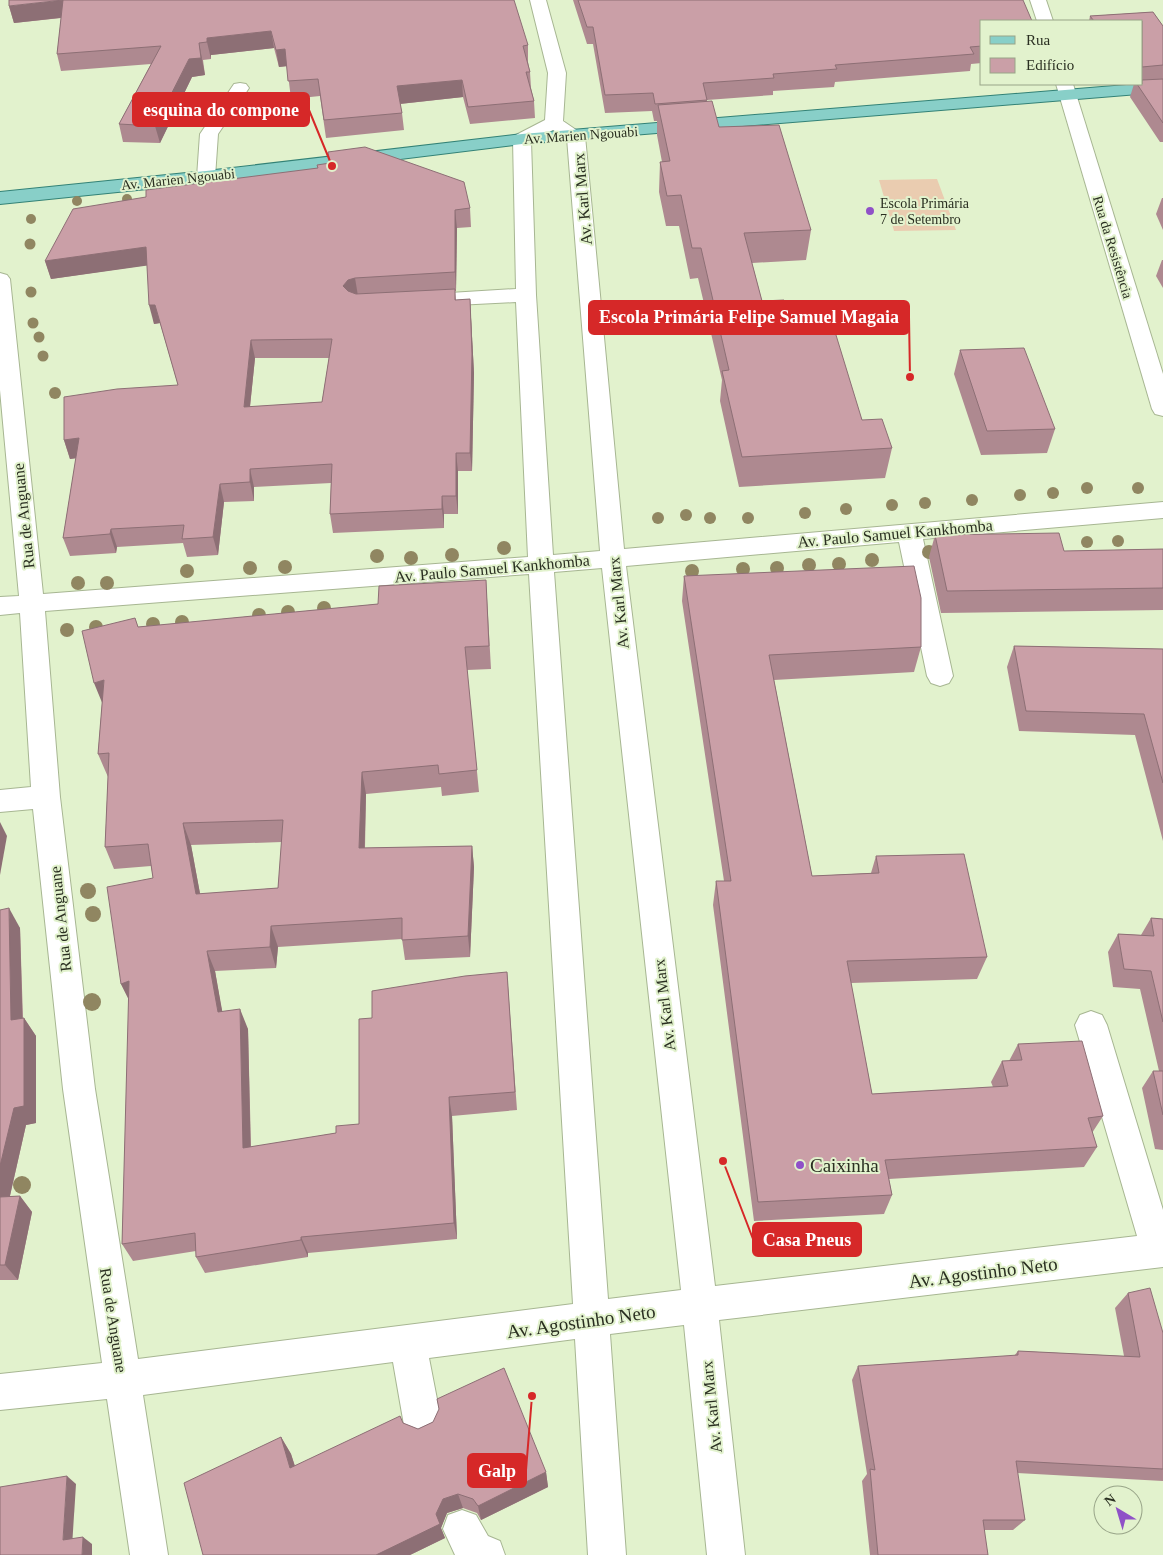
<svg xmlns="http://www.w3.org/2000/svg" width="1163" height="1555" font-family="'Times New Roman',serif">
	<rect width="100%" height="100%" fill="#e2f2cd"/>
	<polygon fill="#eaccb0" points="937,179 956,230 894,231 879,180"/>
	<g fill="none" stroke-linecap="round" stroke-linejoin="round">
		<defs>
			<g id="minor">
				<path d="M530,0h16l20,73 -3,48 22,15 39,413 539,-47v16l-240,21 30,137 -4,7 -9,3 -9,-3 -4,-7 -28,-134 -273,24 89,720 422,-50 -62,-211 5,-10 11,-4 11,4 5,10 56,185v57l-444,53 26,235h-38l-23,-230 -74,9 16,221h-38l-13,-216 -146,19 13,67 -6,13 -13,6 -13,-6 -6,-13 -11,-63 -250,33 25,160h-38l-23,-156 -107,11v-36l102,-11 -39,-274 -30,-280 -33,3v-22l31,-3 -11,-174 -20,2v-18l19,-1 -19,-206v-117l7,2 3,4 33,315 485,-37 -12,-255 -99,5 -7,-2 -3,-4 3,-4 7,-2 99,-6 -3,-150 3,-4 29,-15 3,-47zM553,130l14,8 33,413 -47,4 -17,-260 -5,-154zM602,568l79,722 -73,9 -54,-727zM529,574l44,730 -435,55 -43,-270 -35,-292 -15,-186z"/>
				<polygon points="1030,0 1046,0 1053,21 1037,21"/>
				<polygon points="240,83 246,84 249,88 218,134 215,177 213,181 199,181 197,177 200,134 234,84"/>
				<polygon points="1056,84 1073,84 1163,374 1163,416 1155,414 1152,409"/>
				<polygon points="462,1510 476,1515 488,1536 500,1541 505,1555 455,1555 443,1529 448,1515"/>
			</g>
			<polygon id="major" points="1163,82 1163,92 522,144 206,183 0,204 0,192 206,171 522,134"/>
		</defs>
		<use href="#minor" stroke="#a7b692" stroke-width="2"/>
		<use href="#major" stroke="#338276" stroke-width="2"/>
		<use href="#minor" fill="#fff" fill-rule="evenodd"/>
		<use href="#major" fill="#88cfc8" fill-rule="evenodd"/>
	</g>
	<g fill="#908661">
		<circle cx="127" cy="199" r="5"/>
		<circle cx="77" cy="201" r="5"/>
		<circle cx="31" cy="219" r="5"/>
		<circle cx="30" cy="244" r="5.5"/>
		<circle cx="31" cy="292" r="5.5"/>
		<circle cx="33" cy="323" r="5.5"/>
		<circle cx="39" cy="337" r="5.5"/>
		<circle cx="43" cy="356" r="5.5"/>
		<circle cx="55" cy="393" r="6"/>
		<circle cx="1087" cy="488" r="6"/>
		<circle cx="1138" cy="488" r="6"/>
		<circle cx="1053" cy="493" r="6"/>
		<circle cx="1020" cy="495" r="6"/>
		<circle cx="972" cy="500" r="6"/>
		<circle cx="925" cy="503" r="6"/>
		<circle cx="892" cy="505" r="6"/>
		<circle cx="846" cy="509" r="6"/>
		<circle cx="805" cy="513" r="6"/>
		<circle cx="686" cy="515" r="6"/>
		<circle cx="658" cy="518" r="6"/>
		<circle cx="710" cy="518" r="6"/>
		<circle cx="748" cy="518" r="6"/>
		<circle cx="1118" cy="541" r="6"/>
		<circle cx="1087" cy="542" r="6"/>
		<circle cx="504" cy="548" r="7"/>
		<circle cx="929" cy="552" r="7"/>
		<circle cx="452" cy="555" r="7"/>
		<circle cx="377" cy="556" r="7"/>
		<circle cx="411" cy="558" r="7"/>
		<circle cx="872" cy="560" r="7"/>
		<circle cx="839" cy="564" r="7"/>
		<circle cx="809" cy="565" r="7"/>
		<circle cx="285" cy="567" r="7"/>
		<circle cx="250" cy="568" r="7"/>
		<circle cx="777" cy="568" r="7"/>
		<circle cx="743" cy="569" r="7"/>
		<circle cx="187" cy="571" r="7"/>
		<circle cx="692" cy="571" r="7"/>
		<circle cx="78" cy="583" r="7"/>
		<circle cx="107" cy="583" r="7"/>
		<circle cx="324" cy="608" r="7"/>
		<circle cx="288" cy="612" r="7"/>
		<circle cx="259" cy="615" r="7"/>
		<circle cx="182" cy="622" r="7"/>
		<circle cx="153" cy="624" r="7"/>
		<circle cx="96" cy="627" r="7"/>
		<circle cx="67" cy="630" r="7"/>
		<circle cx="88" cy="891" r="8"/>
		<circle cx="93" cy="914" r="8"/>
		<circle cx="92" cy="1002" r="9"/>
		<circle cx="22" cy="1185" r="9"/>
	</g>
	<g fill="#ae8990" fill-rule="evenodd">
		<polygon points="573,0 1023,0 982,21 982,63 971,64 970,71 835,82 834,87 773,91 773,95 707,100 707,101 719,127 811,230 806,260 752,263 762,301 791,324 862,420 892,448 885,478 739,487 720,401 722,380 698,278 690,279 679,226 666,226 659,192 660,162 662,162 657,135 657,121 654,121 652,111 605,113 593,44 587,44"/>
		<polygon points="9,6 528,45 528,62 530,72 531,88 534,101 535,118 470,124 463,97 400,104 402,113 404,130 326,138 320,96 291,99 287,66 279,67 274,48 211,55 211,59 203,60 205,75 192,77 160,143 123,142 119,124 151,64 61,71 57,54 61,18 14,23"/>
		<polygon points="1153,12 1163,26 1163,142 1160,142 1130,97 1134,84 1142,84 1142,21 1089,21 1090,16"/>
		<path d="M317,165l153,43 1,19 -14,1 -1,63h-1l1,9 14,-1 4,74 -2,98h-14v43h-14v14l-111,5 -3,-19 1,-31 -77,4v14l-30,1 -6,53 -31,2 -4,-14 -66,4 -1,6 -46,3 -7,-18 13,-80 -6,1 -6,-19 114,-55 -18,-62 -6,1 -7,-59 -96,14 -6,-18 273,-93zM255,358h74l-7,44 -72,5z"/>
		<polygon points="1162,198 1163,198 1163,230 1156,214"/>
		<polygon points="1162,260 1163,260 1163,288 1156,276"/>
		<polygon points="960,350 1055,429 1047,453 981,455 954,374"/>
		<polygon points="935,535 1064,551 1163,549 1163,610 941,613 929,557"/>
		<polygon points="684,576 921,647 914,672 774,680 812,876 871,873 876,856 987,957 977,979 851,983 872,1094 993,1087 991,1082 1002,1061 1009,1061 1018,1044 1103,1116 1092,1133 1097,1147 1084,1167 889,1179 892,1195 884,1214 754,1221 713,905 716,881 724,881 682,601"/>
		<path d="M486,580l5,89 -24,1 12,122 -37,4 -1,-9 -75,7 -1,54 107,-2 2,21 -4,90 -65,3 -3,-21 -124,8 -2,21 -61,3 7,41 26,17 3,118 85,-14 23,-9 13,-106 135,-46 10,138 -65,6 5,123 -149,14v4l-103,16 -9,-16v-6l-63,10 -11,-17 7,-244 -8,-16 32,-106 -2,-12 -37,3 -9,-22 3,-70 -10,-23 4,-50 33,-86 3,9 240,-23zM282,842l-4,46 -78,6 -9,-49z"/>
		<polygon points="1014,646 1163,649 1163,841 1135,735 1019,731 1007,667"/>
		<polygon points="0,910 20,928 23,1018 24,1018 36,1036 36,1123 26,1125 10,1196 20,1196 32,1212 18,1280 0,1280"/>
		<polygon points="1151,918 1163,919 1163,1150 1155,1149 1142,1088 1153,1071 1159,1071 1140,989 1113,987 1108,952 1118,934 1141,935"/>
		<polygon points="1128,1293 1163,1333 1163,1481 1017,1473 1025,1520 1013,1530 984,1530 988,1555 870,1555 862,1481 867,1474 852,1380 858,1366 1014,1356 1018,1351 1124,1356 1115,1308"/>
		<polygon points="433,1422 546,1472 548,1487 481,1520 477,1513 463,1508 447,1513 441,1528 445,1538 410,1555 203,1555 281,1437 291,1454 295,1466 403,1423 418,1429"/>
	</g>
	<g fill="#8d6f75">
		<polygon points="63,0 68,17 14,23 9,6"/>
		<polygon points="271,31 274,48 211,55 211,59 207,42 207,38"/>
		<polygon points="199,43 205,75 192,77 160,143 155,126 189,59"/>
		<polygon points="285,49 288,66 279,67 276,50"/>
		<polygon points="462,80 463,97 399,104 397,86"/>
		<polygon points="455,210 457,228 456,291 455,272"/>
		<polygon points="146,247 151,265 51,279 45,261"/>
		<polygon points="355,278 358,296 350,298 343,286 348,280"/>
		<polygon points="470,299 474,373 472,471 470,453"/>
		<polygon points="149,305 155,305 160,323 154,324"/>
		<polygon points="251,340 255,358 248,425 244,407"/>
		<polygon points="79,438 85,457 70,459 64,440"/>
		<polygon points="456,453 458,471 458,514 456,496"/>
		<polygon points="250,469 254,487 254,501 250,482"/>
		<polygon points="220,484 224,502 218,555 213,537"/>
		<polygon points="442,496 444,514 444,528 442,509"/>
		<polygon points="111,529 117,547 116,553 110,534"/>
		<polygon points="104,680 103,705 94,683"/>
		<polygon points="362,772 366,794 364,869 359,848"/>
		<polygon points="0,822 7,836 0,875"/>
		<polygon points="183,823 191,845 204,915 196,894"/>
		<polygon points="472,846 474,867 470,957 468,936"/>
		<polygon points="9,908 20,928 23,1039 11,1020"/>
		<polygon points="271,926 278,947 276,968 270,947"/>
		<polygon points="207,951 215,971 226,1032 218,1012"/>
		<polygon points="129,981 131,1004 121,984"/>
		<polygon points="240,1009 248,1029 251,1166 243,1148"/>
		<polygon points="24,1018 36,1036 36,1123 26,1125 6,1213 0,1206 0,1166"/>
		<polygon points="449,1097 452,1116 457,1239 454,1223"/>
		<polygon points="20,1196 32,1212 18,1280 5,1265"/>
		<polygon points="301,1237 308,1253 308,1257 301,1240"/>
		<polygon points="281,1437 291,1454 300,1483 290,1468"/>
		<polygon points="546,1472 548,1487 481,1520 478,1506"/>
		<polygon points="67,1476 76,1484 72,1547 63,1540"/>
		<polygon points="458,1494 463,1508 447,1513 441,1528 445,1538 410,1555 376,1555 436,1514 443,1499"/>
		<polygon points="83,1537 92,1544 92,1555 82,1555"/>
	</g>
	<g fill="#ca9fa7" stroke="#8d6f75" fill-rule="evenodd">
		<polygon points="9,0 514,0 528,45 523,46 530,72 526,72 534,101 468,107 462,80 397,86 402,113 324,120 318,79 288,81 285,49 276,50 271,31 207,38 207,42 199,43 201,58 189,59 155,126 119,124 161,46 57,54 63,0 9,6"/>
		<polygon points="578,0 1023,0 1032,21 982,21 982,46 970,47 974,54 835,65 837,69 773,74 774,78 703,83 707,100 655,104 653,93 605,95 593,27 587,27"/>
		<polygon points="1153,12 1163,26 1163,65 1142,67 1142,21 1094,21 1090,16"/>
		<polygon points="1163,79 1163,123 1137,84 1142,84 1142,80"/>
		<polygon points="712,101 719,127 779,125 811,230 744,233 762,301 784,300 791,324 832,322 862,420 882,419 892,448 742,457 722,371 729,370 701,248 692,248 681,195 667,196 660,162 670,161 658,105"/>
		<path d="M365,147l99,35 6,26 -15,2v62l-100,6 -7,2 -5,6 5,5 8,3 99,-5v11l15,-1 2,55 -2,99h-14v43h-14v13l-112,5 2,-50 -82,5v13l-30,2 -7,53 -31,2 2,-14 -73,4 -1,5 -47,4 16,-100 -15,2v-43l53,-8 61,-4 -23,-80h-6l-3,-58 -101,14 28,-52 73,-12v-7l172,-22 -1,-3 13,-2 -2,-11zM332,339l-10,63 -78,5 7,-67z"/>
		<polygon points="1024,348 1055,429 987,431 960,350"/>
		<polygon points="1059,533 1064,551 1163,549 1163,588 947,591 935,535"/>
		<polygon points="914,566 921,598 921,647 769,655 812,876 879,873 876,856 964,854 987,957 847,961 872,1094 1008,1086 1002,1061 1022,1060 1018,1044 1082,1041 1103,1116 1088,1118 1097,1147 885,1160 892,1195 758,1202 716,881 731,881 684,576"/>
		<path d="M486,580l3,66 -24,1 12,123 -38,4 -1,-9 -76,7 -3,76 113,-2 -4,90 -66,4v-22l-131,8 -1,21 -63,4 11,61 22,-3 3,139 93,-15v-7l23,-2v-105l13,-1v-27l93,-15 42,-4 8,120 -66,5 5,126 -153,14v3l-105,17 -1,-24 -73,11 7,-263 -8,3 -14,-97 46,-9 -5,-34 -43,3 4,-94 -11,1 6,-74 -10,3 -12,-52 53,-13 3,9 240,-23 1,-18zM283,820l-5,68 -82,6 -13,-71z"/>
		<polygon points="1014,646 1163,649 1163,783 1144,714 1026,711"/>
		<polygon points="9,908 11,1020 24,1018 24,1106 14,1108 0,1166 0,910"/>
		<polygon points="1151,918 1163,919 1163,1022 1151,971 1124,969 1118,934 1154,936"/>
		<polygon points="1153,1071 1163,1071 1163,1115"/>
		<polygon points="20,1196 5,1265 0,1265 0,1197"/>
		<polygon points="1150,1288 1163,1333 1163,1469 1016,1461 1025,1520 983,1520 988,1555 878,1555 870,1469 875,1470 858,1366 1018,1355 1018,1351 1140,1357 1128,1293"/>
		<polygon points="504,1368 546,1472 478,1506 473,1499 458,1494 443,1499 436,1514 440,1524 376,1555 203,1555 184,1483 281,1437 290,1468 400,1416 403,1423 418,1429 433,1422 439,1409 437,1399"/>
		<polygon points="67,1476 63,1540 83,1537 82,1555 0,1555 0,1487"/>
	</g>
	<g fill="#8f51c7" stroke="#e2f2cd" stroke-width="2">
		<circle cx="870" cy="211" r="5"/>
		<circle cx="800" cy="1165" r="5"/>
	</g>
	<g text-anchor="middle" stroke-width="4" stroke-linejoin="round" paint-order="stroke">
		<g font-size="14" fill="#2a2f21" stroke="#e2f2cd">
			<text transform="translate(581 135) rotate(-4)" y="5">Av. Marien Ngouabi</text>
			<text transform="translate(178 179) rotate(-6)" y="5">Av. Marien Ngouabi</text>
			<text transform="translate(1113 247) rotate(73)" y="5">Rua da Resistência</text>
		</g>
		<g font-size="14" fill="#2a2f21" stroke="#e2f2cd" text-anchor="start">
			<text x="880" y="208">Escola Primária<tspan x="880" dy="16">7 de Setembro</tspan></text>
		</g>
		<g font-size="16" fill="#2a2f21" stroke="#e2f2cd">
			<text transform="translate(582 199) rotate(-95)" y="6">Av. Karl Marx</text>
			<text transform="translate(23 516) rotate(-96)" y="6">Rua de Anguane</text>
			<text transform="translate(895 533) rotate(-5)" y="6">Av. Paulo Samuel Kankhomba</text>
			<text transform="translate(492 568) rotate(-5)" y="6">Av. Paulo Samuel Kankhomba</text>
			<text transform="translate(618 603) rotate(-96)" y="6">Av. Karl Marx</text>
			<text transform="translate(60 919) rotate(-96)" y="6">Rua de Anguane</text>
			<text transform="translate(664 1005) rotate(-97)" y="6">Av. Karl Marx</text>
			<text transform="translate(114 1320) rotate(81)" y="6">Rua de Anguane</text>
			<text transform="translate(711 1407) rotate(-96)" y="6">Av. Karl Marx</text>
		</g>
		<g font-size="19" fill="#2a2f21" stroke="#e2f2cd" text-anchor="start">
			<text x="810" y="1172">Caixinha</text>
		</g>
		<g font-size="19" fill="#2a2f21" stroke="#e2f2cd">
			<text transform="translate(983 1272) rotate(-7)" y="7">Av. Agostinho Neto</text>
			<text transform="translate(581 1321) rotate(-8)" y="7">Av. Agostinho Neto</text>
		</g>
	</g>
	<path fill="none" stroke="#d62828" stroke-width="2" d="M332 166L309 110M910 377L909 317M723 1161L753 1239M532 1396L526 1470"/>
	<g fill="#d62828" stroke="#e2f2cd" stroke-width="2">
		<circle cx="332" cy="166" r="5"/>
		<circle cx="910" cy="377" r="5"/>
		<circle cx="723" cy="1161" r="5"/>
		<circle cx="532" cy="1396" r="5"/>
	</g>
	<g fill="#d62828" stroke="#d62828" stroke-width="2">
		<rect x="133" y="93" width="176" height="33" rx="5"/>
		<rect x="589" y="301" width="320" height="33" rx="5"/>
		<rect x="753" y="1223" width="108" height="33" rx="5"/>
		<rect x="468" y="1454" width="58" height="33" rx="5"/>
	</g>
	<g font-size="18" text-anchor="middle" font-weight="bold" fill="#fff">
		<text x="221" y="116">esquina do compone</text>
		<text x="749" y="323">Escola Primária Felipe Samuel Magaia</text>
		<text x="807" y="1246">Casa Pneus</text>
		<text x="497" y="1477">Galp</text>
	</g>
	<rect x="980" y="20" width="162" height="65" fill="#e2f2cd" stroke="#98a488"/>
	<rect x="990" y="36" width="25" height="8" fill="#88cfc8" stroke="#98a488"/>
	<text x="1026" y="45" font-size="15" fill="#2a2f21">Rua</text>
	<rect x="990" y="58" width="25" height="15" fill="#ca9fa7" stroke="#98a488"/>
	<text x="1026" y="70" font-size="15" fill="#2a2f21">Edifício</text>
	<g transform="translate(1118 1510) rotate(322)"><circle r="24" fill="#e2f2cd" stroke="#98a488"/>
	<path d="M0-4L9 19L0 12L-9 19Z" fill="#8f51c7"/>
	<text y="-8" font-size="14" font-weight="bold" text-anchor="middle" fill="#2a2f21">N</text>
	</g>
</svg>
